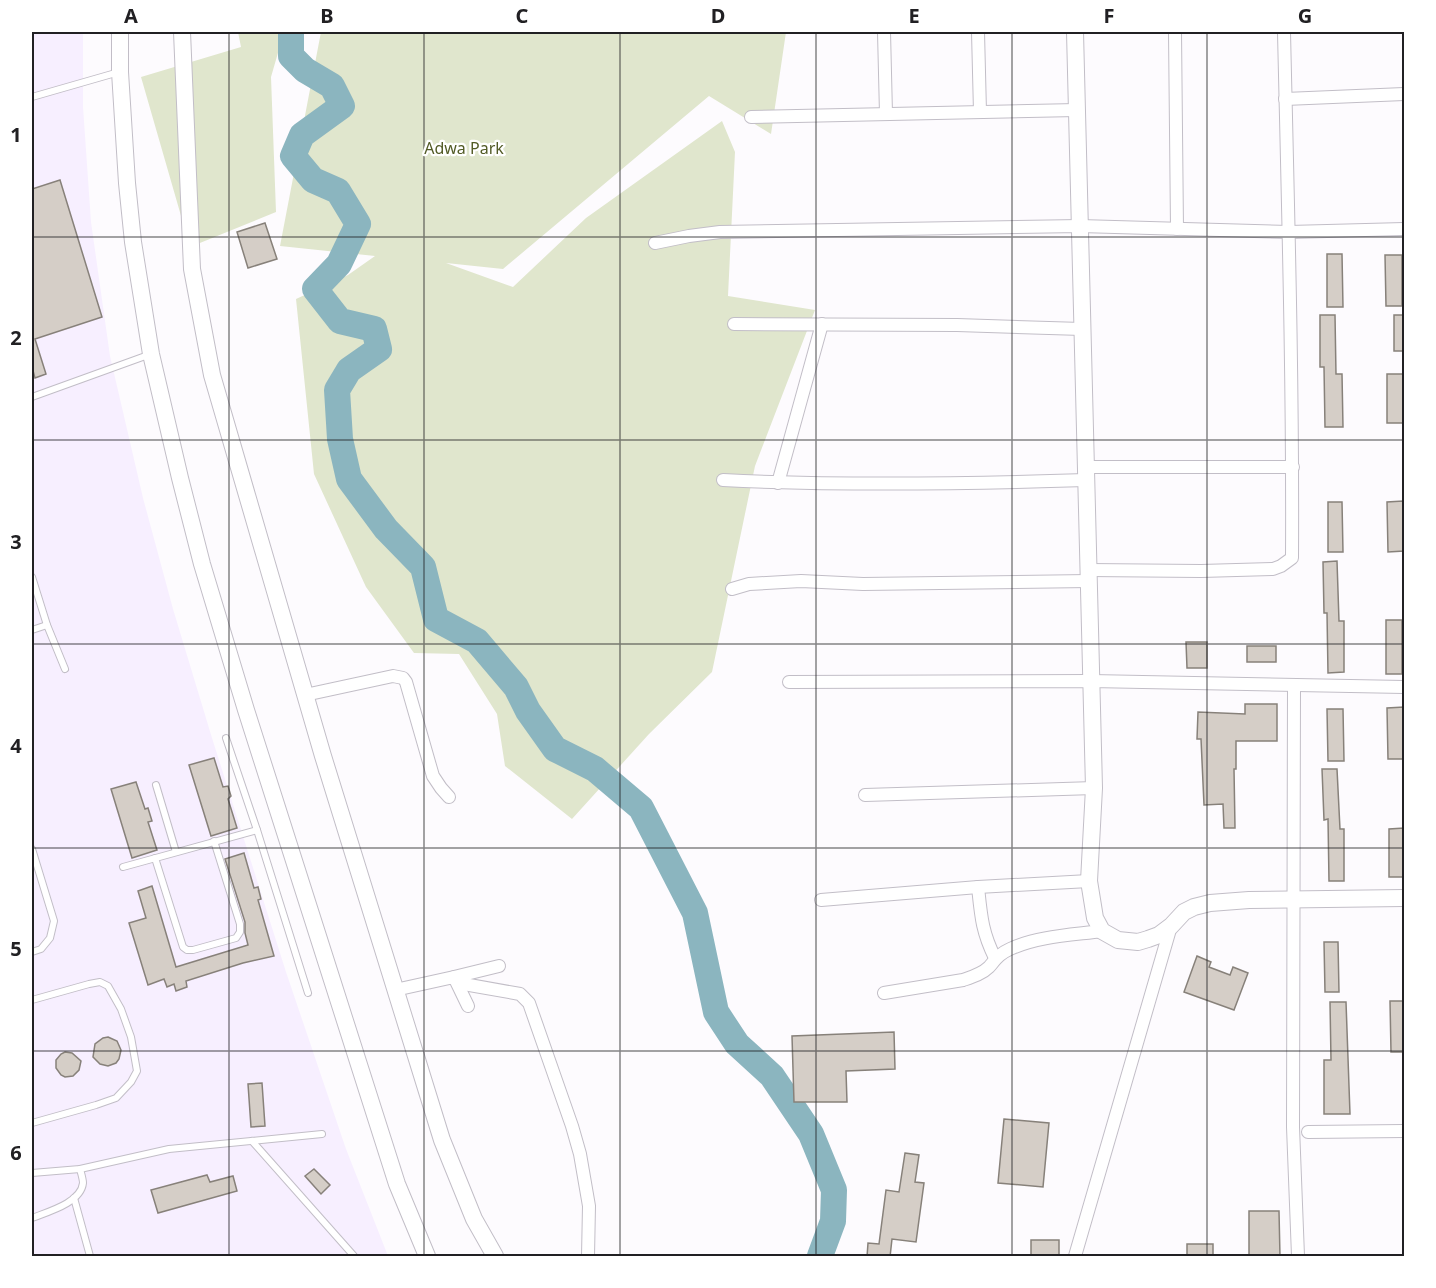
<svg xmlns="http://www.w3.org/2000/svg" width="1436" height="1288" font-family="'Noto Sans',sans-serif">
	<rect width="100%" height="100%" fill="#fdfbfe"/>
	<polygon fill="#f7efff" points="32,32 83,32 83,107 91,222 110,356 143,498 173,609 212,738 286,972 346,1149 388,1256 32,1256"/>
	<g fill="#e0e6cd">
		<polygon points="238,32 284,32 271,77 276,212 190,247 141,77 241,47"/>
		<polygon points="321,32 786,32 771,134 709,96 503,269 446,263 513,287 586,218 722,121 735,152 728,296 815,310 755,466 712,672 649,734 572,819 505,766 497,714 459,654 414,653 366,587 314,474 296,299 348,275 375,256 280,246"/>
	</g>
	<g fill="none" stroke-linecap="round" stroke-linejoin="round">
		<polyline stroke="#8bb5bf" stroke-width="26" points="291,32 291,56 305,70 332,86 342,106 302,135 293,156 313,180 338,191 358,224 339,264 315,289 340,321 374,329 379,349 349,370 337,390 340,439 349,479 386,529 423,567 436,619 477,641 516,687 528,711 555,749 595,769 641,808 695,913 716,1012 737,1044 772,1076 811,1134 834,1190 833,1221 820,1256"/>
	</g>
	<g fill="#d5cec7" stroke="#87817a" stroke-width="1.5">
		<polygon points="60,180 102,317 35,339 46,374 35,378 32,367 32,189"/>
		<polygon points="265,223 277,259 248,268 237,232"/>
		<polygon points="1327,254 1342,254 1343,307 1327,307"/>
		<polygon points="1385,255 1402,255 1402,306 1386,306"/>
		<polygon points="1320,315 1335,315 1336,374 1342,374 1343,427 1325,427 1324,367 1320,367"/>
		<rect x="1394" y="315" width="10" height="36"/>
		<polygon points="1387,374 1403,374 1404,423 1387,423"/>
		<polygon points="1403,501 1404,551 1388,552 1387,502"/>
		<polygon points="1328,502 1342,502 1343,552 1328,552"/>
		<polygon points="1337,561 1339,621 1344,621 1344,672 1328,673 1327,613 1324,613 1323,562"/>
		<rect x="1386" y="620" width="16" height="54"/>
		<polygon points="1186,642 1207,642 1207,668 1187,668"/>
		<rect x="1247" y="646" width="29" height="16"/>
		<polygon points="1245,704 1277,704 1277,741 1236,741 1236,769 1234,769 1235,828 1224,828 1223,804 1204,805 1201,739 1197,739 1198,712 1245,714"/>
		<polygon points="1404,707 1404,759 1388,759 1387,708"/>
		<polygon points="1327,709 1343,709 1344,761 1328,761"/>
		<polygon points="214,758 223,787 228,786 231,796 228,799 237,828 211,836 189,765"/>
		<polygon points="1322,769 1337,769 1340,829 1344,829 1344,881 1329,881 1328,819 1324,820"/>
		<polygon points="136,782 145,809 148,808 152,821 148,822 157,850 132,858 111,789"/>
		<polygon points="1404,828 1404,877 1389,877 1389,829"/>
		<polygon points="244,853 254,888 258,887 261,899 258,900 274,956 243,963 186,981 187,987 176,991 174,984 167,987 164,979 148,985 129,923 146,918 138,891 152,886 176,967 248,945 245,933 245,922 225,859"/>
		<polygon points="1324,942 1338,942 1339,992 1325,992"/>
		<polygon points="1197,956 1211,962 1209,967 1230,975 1233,967 1248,973 1234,1010 1184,992"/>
		<polygon points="1390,1001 1404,1001 1404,1052 1391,1052"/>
		<polygon points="1330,1002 1346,1002 1350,1114 1324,1114 1324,1060 1331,1060"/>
		<polygon points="894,1032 895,1069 846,1071 847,1102 794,1102 792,1036"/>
		<polygon points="108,1037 117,1041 121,1050 119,1059 116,1063 108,1066 100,1064 93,1057 95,1044 103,1038"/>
		<polygon points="65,1052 72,1053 81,1061 79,1070 73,1076 65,1077 61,1075 56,1068 56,1060 61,1054"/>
		<polygon points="262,1083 265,1126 251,1127 248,1084"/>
		<polygon points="1004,1119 1049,1123 1043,1187 998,1183"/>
		<polygon points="905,1153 919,1155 915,1182 924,1183 916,1242 892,1239 890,1257 867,1257 868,1243 879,1244 886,1190 899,1192"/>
		<polygon points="314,1169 330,1185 321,1194 305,1176"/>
		<polygon points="207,1175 210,1182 233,1176 237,1191 158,1213 151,1190"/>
		<polygon points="1249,1211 1279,1211 1280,1257 1249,1257"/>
		<rect x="1031" y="1240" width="28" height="17"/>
		<rect x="1187" y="1244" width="26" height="13"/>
	</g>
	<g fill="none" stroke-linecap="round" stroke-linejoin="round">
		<defs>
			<g id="lane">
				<polyline points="32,97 119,72"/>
				<polyline points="32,397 151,354"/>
				<polyline points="32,577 47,625 65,669"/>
				<polyline points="32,630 47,625"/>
				<polyline points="226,738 257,830 308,993"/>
				<polyline points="156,785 176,852"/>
				<polyline points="32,849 54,921 50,938 41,949 32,952"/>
				<polyline points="155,858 183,947 187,950 193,950 236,938 240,932 240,924 214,841"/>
				<polyline points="123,867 257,830"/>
				<polyline points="32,1000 89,984 100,982 108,986 121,1009 131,1037 137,1071 131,1082 116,1098 96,1105 32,1123"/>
				<polyline points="252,1141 354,1256"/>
				<polyline points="32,1173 80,1169 169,1149 322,1134"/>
				<polyline points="74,1198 90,1256"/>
				<path d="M32,1218c15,-6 49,-15 51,-35 0,-4 -2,-10 -3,-14"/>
			</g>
			<g id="street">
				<polyline points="884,32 886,114"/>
				<polyline points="978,32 980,112"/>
				<polyline points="1175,32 1177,229"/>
				<polyline points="1285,99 1404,94"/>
				<polyline points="751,117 1077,110"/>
				<polyline points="655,243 689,236 720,232 1080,226 1289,232 1404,229"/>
				<polyline points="734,324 957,325 1082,329"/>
				<polyline points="1086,467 1293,467"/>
				<path d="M723,480c121,6 242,4 363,0"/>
				<polyline points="778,483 822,324"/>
				<path d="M1088,570l113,1 72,-2 8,-3 11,-8c1,-176 -4,-351 -8,-526"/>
				<polyline points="732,589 749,584 801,581 863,584 1089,581"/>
				<polyline points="789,682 1091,681 1404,687"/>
				<polyline points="1294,686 1293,1127 1298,1256"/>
				<polyline points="305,695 393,676 403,678 406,682 433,776 441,788 449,797"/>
				<polyline points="865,795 1094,788"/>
				<path d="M978,887c3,29 4,45 17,71"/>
				<polyline points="821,900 978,887 1089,881"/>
				<polyline points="454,977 499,966"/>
				<polyline points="458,983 520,994 529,1003 572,1126 580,1154 589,1206 588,1256"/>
				<polyline points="395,990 454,977 468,1006"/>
				<path d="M884,993l79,-13c9,-3 19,-6 26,-13 7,-8 10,-13 21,-18 28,-13 62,-14 92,-18"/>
				<polyline points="1308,1132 1404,1131"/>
				<polyline points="1075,1256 1171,926"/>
			</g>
			<g id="secondary">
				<polyline points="120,32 120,72 127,183 133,242 151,354 180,478 202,564 246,710 397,1184 427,1256"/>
				<polyline points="182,32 192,269 212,375 323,756 442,1140 474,1219 495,1256"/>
				<polyline points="1075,32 1094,788 1089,881 1095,918 1102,931 1118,940 1138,942 1148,939 1159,935 1171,926 1184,912 1194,907 1210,903 1249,900 1404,898"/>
			</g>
		</defs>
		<use href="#lane" stroke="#c2bec7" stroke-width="8"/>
		<use href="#street" stroke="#c2bec7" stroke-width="14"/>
		<use href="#secondary" stroke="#c2bec7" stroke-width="18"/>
		<use href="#lane" stroke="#fff" stroke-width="6"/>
		<use href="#street" stroke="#fff" stroke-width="12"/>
		<use href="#secondary" stroke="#fff" stroke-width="16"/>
	</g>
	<path fill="none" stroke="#212023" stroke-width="1.5" stroke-opacity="0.55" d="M229,32v1224M424,32v1224M620,32v1224M816,32v1224M1012,32v1224M1207,32v1224M32,237h1372M32,440h1372M32,644h1372M32,848h1372M32,1051h1372"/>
	<g text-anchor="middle" stroke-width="4.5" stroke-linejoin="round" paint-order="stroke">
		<g font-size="16" fill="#525b26" stroke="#fff">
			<text x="464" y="154">Adwa Park</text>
		</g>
	</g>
	<rect width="1436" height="1288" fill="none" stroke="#ffffff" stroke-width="66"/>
	<rect x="33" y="33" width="1370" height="1222" fill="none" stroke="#212023" stroke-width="2"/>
	<g font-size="20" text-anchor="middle" font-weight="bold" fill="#212023">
		<text x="131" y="23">A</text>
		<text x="327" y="23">B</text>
		<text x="522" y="23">C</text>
		<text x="718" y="23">D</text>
		<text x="914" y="23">E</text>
		<text x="1109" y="23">F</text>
		<text x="1305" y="23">G</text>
		<text x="16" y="142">1</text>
		<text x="16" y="345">2</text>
		<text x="16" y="549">3</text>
		<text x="16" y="753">4</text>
		<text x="16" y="956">5</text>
		<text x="16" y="1160">6</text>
	</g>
</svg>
